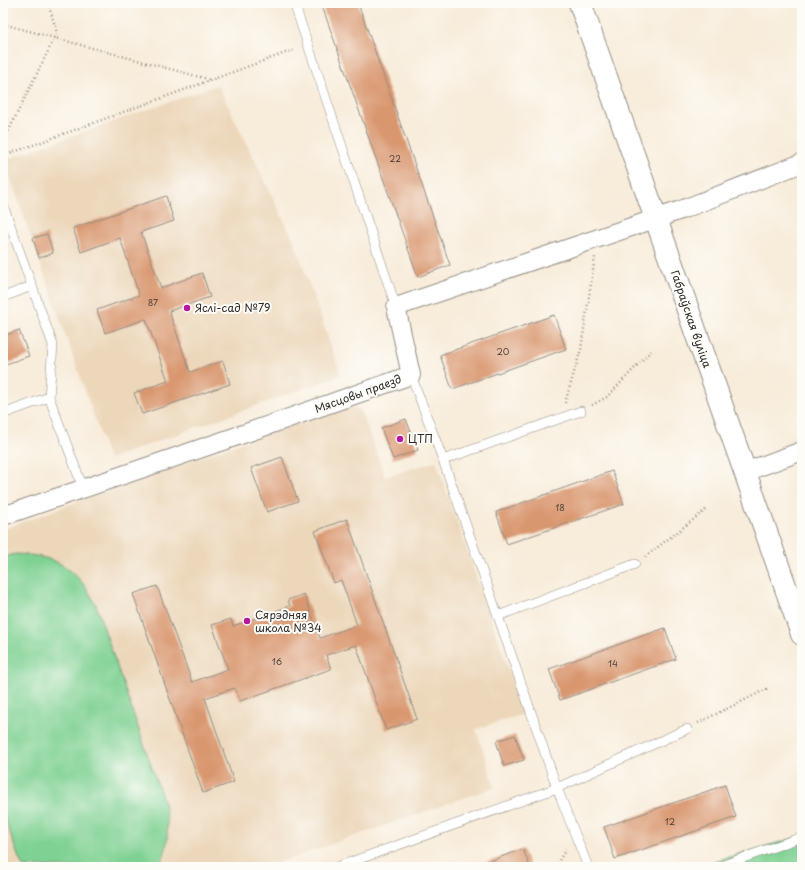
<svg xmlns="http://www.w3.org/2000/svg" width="805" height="870" font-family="'Playpen Sans',sans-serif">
	<rect width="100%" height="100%" fill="#fdfcf7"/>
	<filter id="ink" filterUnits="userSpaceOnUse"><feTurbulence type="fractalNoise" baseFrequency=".025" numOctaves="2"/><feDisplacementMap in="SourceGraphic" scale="8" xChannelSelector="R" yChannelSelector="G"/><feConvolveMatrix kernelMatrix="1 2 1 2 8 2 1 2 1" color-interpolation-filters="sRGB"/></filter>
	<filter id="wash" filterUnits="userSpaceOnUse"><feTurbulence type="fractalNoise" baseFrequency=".012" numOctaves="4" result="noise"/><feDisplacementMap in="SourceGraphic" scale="16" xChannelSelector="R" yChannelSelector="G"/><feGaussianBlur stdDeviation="0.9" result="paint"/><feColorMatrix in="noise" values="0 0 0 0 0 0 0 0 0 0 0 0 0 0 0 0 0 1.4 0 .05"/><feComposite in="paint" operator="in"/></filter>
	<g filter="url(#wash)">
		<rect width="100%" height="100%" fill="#f8ecda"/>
		<g fill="#ecd7ba">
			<polygon points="218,85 294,241 341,375 109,459 4,160"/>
			<polygon points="347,406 360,409 385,477 436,461 524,714 476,729 495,787 266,867 3,867 3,529 209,454"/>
		</g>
		<g fill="#7fd193" stroke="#557e5f">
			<path d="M16,554c42,2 61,14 80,51l68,198c4,22 7,44 -6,64h-135l-5,-11 -15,-43v-256z"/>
			<polygon points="802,836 802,867 695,867"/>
		</g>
		<g id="blocks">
			<g fill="#d99770">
				<polygon points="321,3 358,3 450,265 418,277"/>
				<polygon points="166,196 174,221 141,232 161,288 202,273 210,297 169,311 190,372 223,361 230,384 142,414 134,393 168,381 146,319 105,333 97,310 139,295 120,238 81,252 73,228"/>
				<polygon points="47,234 53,253 39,258 33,238"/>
				<polygon points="554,315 566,349 452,389 440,355"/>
				<polygon points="19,330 29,356 3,365 3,336"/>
				<polygon points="406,419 418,450 393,459 381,428"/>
				<polygon points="282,457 298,501 267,512 251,468"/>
				<polygon points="612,471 624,504 507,544 496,512"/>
				<polygon points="347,519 417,719 386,730 356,645 326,655 331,669 240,701 235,688 205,698 234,782 203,793 133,594 157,586 192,682 228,669 212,625 231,619 233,626 290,606 288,600 304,594 320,638 357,625 341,580 334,583 315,531"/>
				<polygon points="665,628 676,659 560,700 549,669"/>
				<polygon points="515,735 524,760 504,766 496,741"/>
				<polygon points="725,785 736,817 615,859 604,827"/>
				<polygon points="523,849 530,867 473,867"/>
			</g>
		</g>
	</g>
	<g filter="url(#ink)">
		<use href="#blocks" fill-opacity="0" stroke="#928c82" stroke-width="1"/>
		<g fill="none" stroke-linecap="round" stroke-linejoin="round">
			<defs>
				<g id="lane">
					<polyline points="294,3 396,307"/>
					<polyline points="3,205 53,345 49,397 83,488"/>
					<polyline points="3,297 32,286"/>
					<polyline points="411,375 443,460 498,616 557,788 588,867"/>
					<polyline points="3,414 49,397"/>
					<polyline points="443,460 581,411"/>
					<polyline points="498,616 635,564"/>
					<polyline points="337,867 557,788 687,729"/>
					<polyline points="718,867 802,837"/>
				</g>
				<g id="street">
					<polyline points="745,472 802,451"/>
					<polyline points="3,516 249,432 411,375 396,307 681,210 802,163"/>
				</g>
				<polyline id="primary" points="580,3 802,634"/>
			</defs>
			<use href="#lane" stroke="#928c82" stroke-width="10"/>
			<use href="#street" stroke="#928c82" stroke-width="20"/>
			<use href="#primary" stroke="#928c82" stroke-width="24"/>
			<g stroke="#928c82" stroke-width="2.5" stroke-dasharray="1 3" stroke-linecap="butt">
				<polyline points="3,24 211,80"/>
				<polyline points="3,142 57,33 48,3"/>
				<polyline points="3,156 296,49"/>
				<polyline points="565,403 581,349 595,257"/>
				<polyline points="592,405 607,397 651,351"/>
				<polyline points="645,557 707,509"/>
				<polyline points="698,723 769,688"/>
				<polyline points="555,867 566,849"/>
			</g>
			<use href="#lane" stroke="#fff" stroke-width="9"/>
			<use href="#street" stroke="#fff" stroke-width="18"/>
			<use href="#primary" stroke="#fff" stroke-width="22"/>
		</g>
	</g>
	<g fill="#b5179e" stroke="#fdfcf7" stroke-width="1.5">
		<circle cx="187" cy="308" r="4"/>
		<circle cx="400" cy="439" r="4"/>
		<circle cx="247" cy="621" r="4"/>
	</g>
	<g text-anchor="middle" stroke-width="4" stroke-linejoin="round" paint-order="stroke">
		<g font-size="9" fill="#56463c">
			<text x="395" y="162">22</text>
			<text x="153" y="306">87</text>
			<text x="503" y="355">20</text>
			<text x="560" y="511">18</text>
			<text x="277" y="665">16</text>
			<text x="613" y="667">14</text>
			<text x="670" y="825">12</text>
		</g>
		<g font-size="11" fill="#2b2b2b" stroke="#fdfcf7" text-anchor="start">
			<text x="195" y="312">Яслі-сад №79</text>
			<text x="408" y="443">ЦТП</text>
			<text x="255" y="619">Сярэдняя<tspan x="255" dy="13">школа №34</tspan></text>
		</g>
		<g font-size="11" fill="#2b2b2b" stroke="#fdfcf7">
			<text transform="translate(691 319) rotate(71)" y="4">Габраўская вуліца</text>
			<text transform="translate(358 394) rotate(-20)" y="4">Мясцовы праезд</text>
		</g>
	</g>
	<rect width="805" height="870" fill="none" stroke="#fdfcf7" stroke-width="16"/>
</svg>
